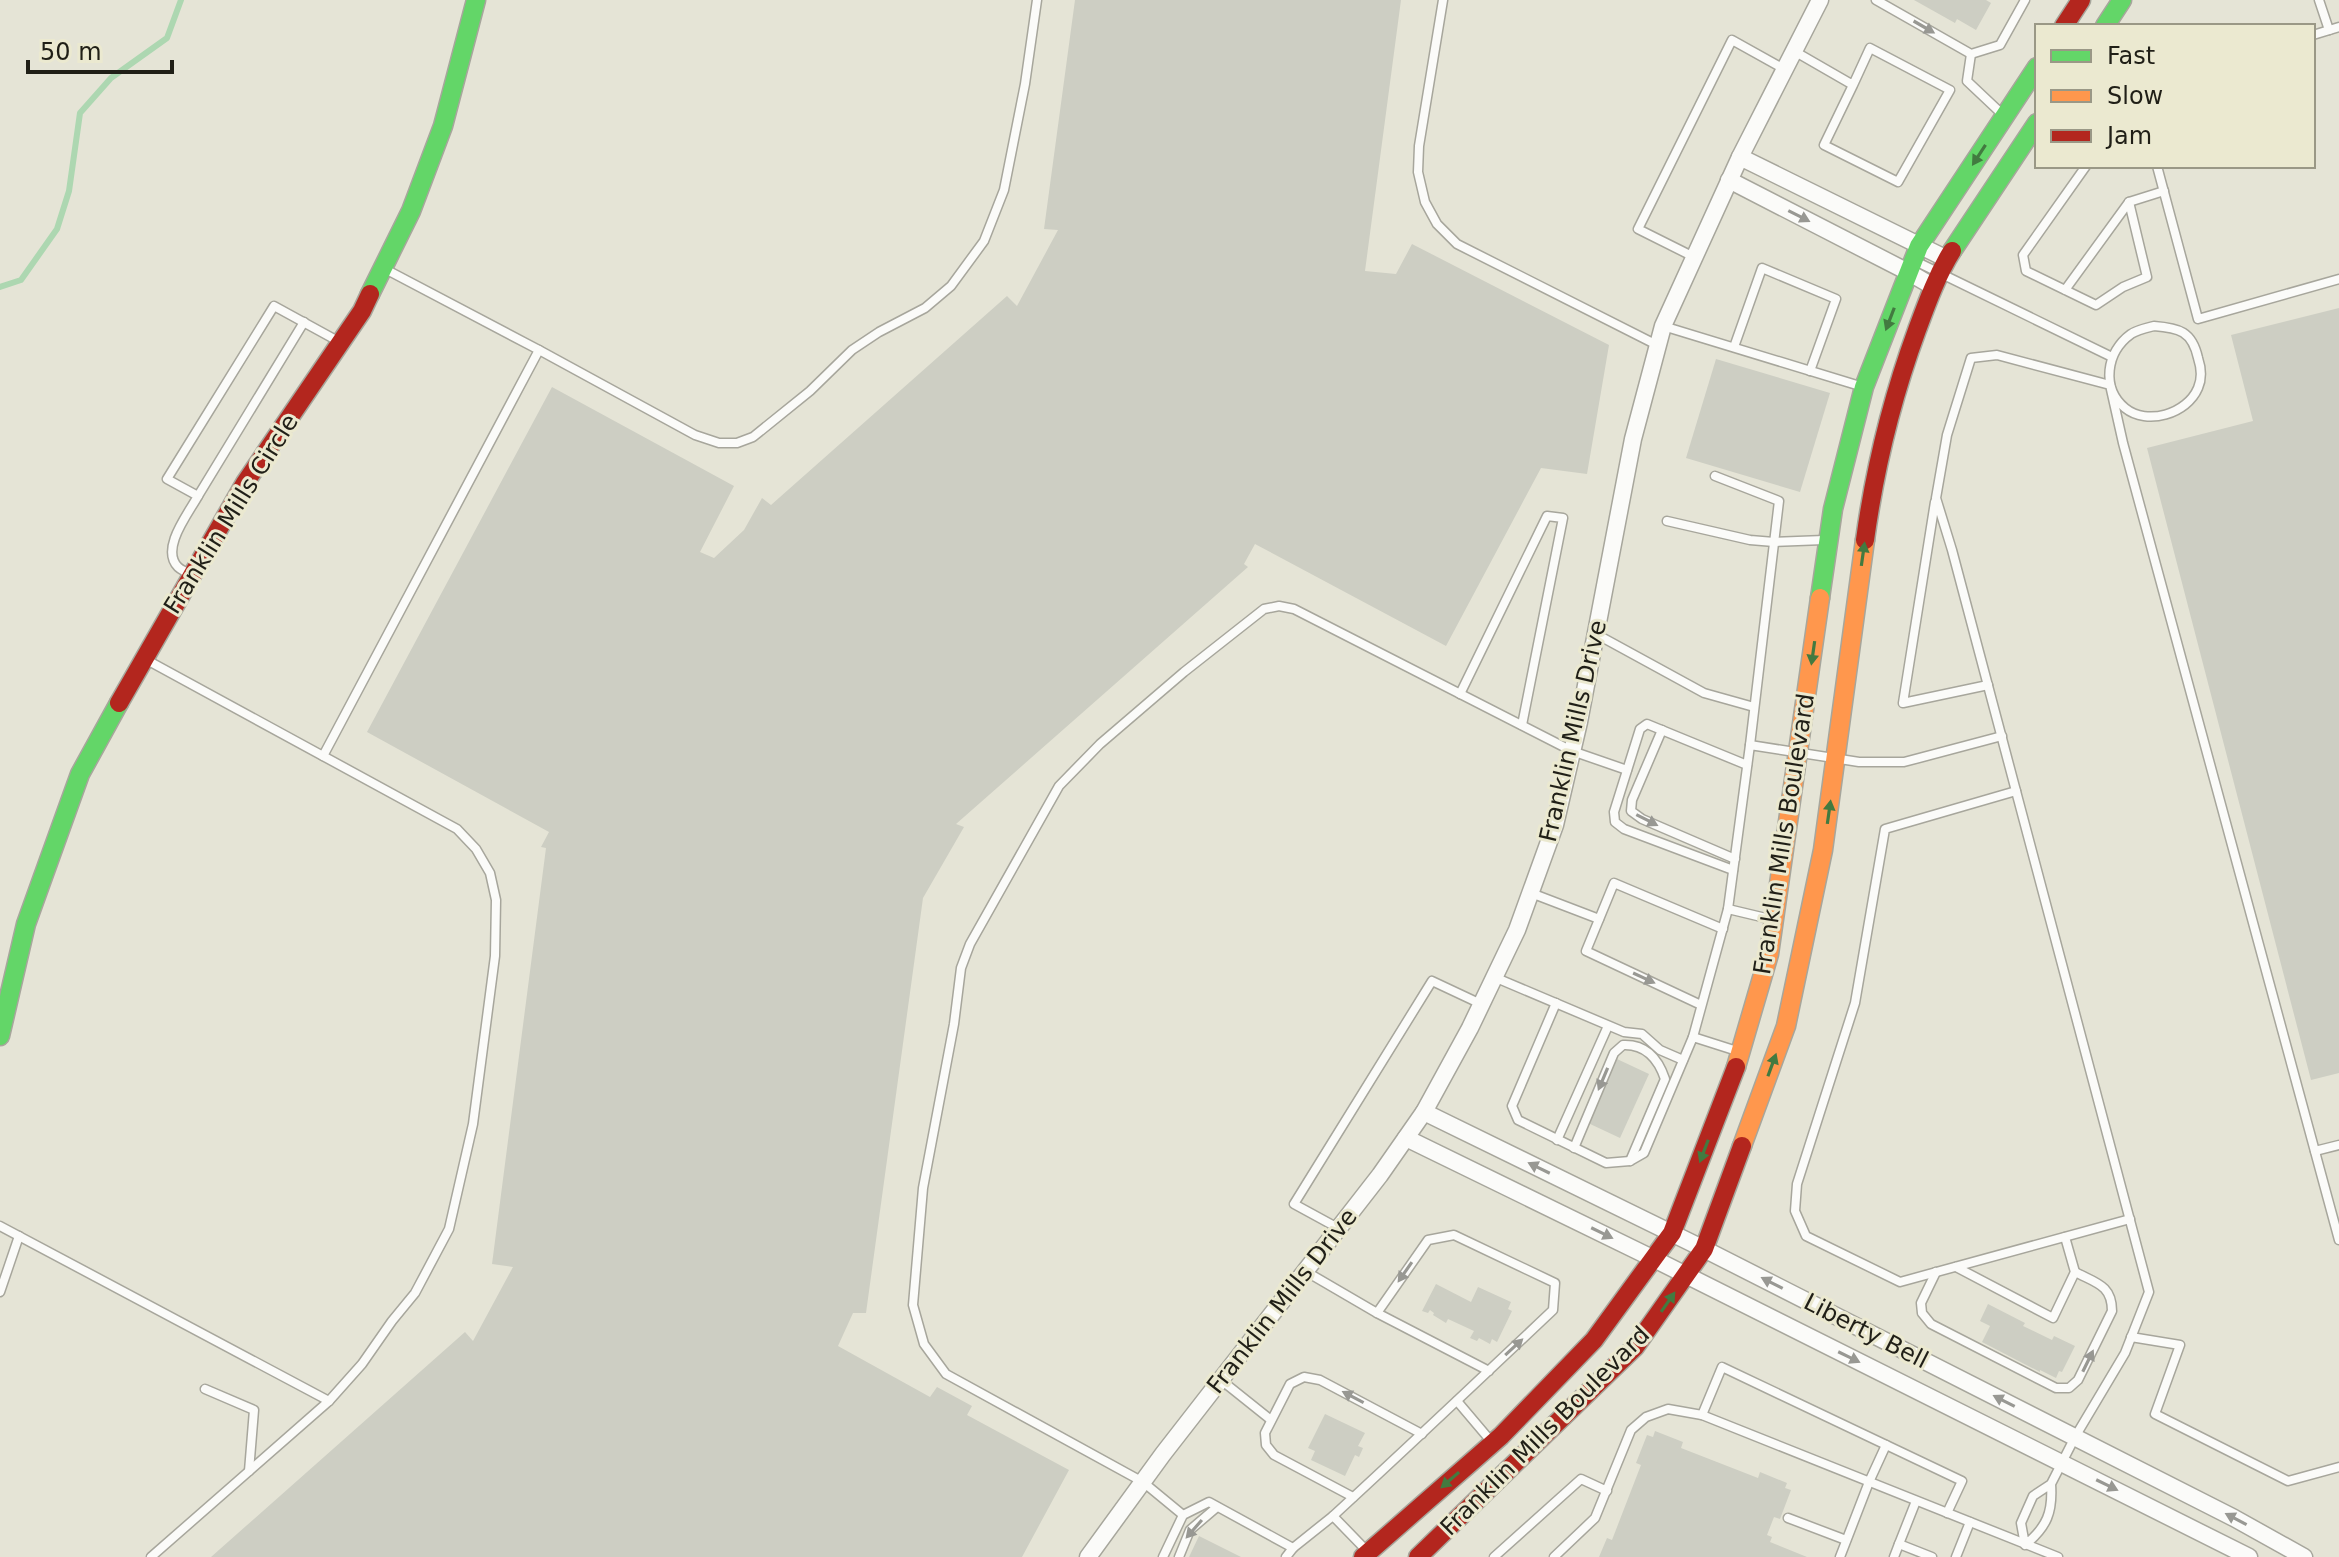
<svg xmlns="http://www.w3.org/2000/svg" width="2339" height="1557" font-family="'DejaVu Sans',sans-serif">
	<rect width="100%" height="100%" fill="#e5e4d6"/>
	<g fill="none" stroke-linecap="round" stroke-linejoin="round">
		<polyline stroke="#add7b1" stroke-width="6" points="0,287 21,280 57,229 69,191 80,113 111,78 167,38 181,0"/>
	</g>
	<g fill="#cdcec3">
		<polygon points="1075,0 1401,0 1365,271 1396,274 1412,244 1609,345 1587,474 1541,468 1446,646 1255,544 1244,564 1248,567 956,824 964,827 923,898 866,1313 853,1313 838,1346 930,1397 937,1387 972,1406 967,1415 1069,1470 1022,1557 211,1557 465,1332 473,1341 513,1267 492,1264 546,848 541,847 549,832 367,732 552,387 734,486 700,552 714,558 744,530 762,498 771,505 1007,296 1017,306 1058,230 1044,229"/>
		<polygon points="1914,0 1986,0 1991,3 1976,30 1957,19 1955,23"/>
		<polygon points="2339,308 2339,1073 2311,1080 2147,448 2253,421 2231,335"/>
		<polygon points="1716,359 1830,393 1800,492 1686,458"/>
		<polygon points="1617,1059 1649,1074 1620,1138 1588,1123"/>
		<polygon points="1436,1284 1471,1302 1478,1287 1511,1302 1508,1309 1512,1311 1497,1342 1492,1339 1490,1344 1479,1338 1477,1341 1470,1338 1474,1331 1448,1319 1446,1323 1433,1315 1434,1313 1430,1310 1428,1313 1422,1311"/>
		<polygon points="1988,1304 2025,1323 2023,1326 2052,1340 2054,1336 2075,1346 2062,1372 2059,1371 2056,1378 2040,1370 2040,1372 1982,1342 1990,1326 1980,1321"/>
		<polygon points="1325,1414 1365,1433 1358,1446 1363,1448 1359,1457 1355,1455 1345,1476 1311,1460 1315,1451 1308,1448"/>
		<polygon points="1655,1431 1683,1442 1681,1448 1758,1478 1760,1472 1787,1483 1785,1488 1791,1490 1780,1519 1774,1517 1767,1535 1772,1537 1770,1542 1807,1557 1599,1557 1607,1538 1612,1540 1641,1465 1636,1463 1647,1435 1653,1437"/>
		<polygon points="1199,1536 1241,1557 1189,1557"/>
	</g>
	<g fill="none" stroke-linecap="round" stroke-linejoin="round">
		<defs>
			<g id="lane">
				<polyline points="1443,0 1419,146 1418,172 1425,202 1437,224 1457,244 1657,345"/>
				<polyline points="1876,0 1971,54 2000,45 2025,0"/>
				<polyline points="2319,0 2329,30"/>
				<polyline points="2313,35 2339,27"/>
				<polyline points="1794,51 1853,85 1824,145 1898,182 1950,90 1870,48 1853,85"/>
				<polyline points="1971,54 1967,81 2002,114"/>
				<polyline points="2157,166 2198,319 2339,279"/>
				<polyline points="2129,202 2164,191"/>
				<polyline points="1694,257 1638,229 1732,40 1784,69"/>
				<polyline points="1915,261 2112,357"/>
				<polyline points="2065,290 2129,202 2147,277 2123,287 2096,305 2026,271 2023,255 2086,166"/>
				<polyline points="1663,326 1860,386"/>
				<path d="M2154,326c25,2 38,5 44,32 3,9 4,21 0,30 -11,26 -51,38 -73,20 -24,-20 -19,-56 6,-74 6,-4 15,-6 23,-8z"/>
				<polyline points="1734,347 1762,268 1836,299 1810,371"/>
				<polyline points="539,350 695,435 719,443 737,443 753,437 810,391 852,350 879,332 925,308 951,286 984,241 1004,190 1025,84 1037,0"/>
				<polyline points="1715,476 1779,501 1750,745"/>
				<polyline points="198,496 304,322"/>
				<polyline points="1935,502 1903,703 1988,685"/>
				<polyline points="1667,521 1750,540 1774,542 1824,540"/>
				<path d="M189,574c-4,-3 -8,-4 -11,-7 -18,-18 10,-53 20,-71l-31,-17 107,-173 62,34"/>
				<polyline points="1596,634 1704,693 1754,707"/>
				<polyline points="145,659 457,829 476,849 490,873 496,900 495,956 473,1124 449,1229 415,1293 392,1321 362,1364 329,1401 151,1557"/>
				<polyline points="1460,694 1547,516 1563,518 1522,725"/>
				<polyline points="1662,730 1632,800 1631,811 1642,819 1735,859"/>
				<polyline points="323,756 539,350 387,270"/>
				<polyline points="2016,791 1885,829 1855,1003 1797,1184 1795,1211 1806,1236 1900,1282 2130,1219"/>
				<polyline points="1733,870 1624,829 1615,822 1614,812 1640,729 1647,724 1747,765"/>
				<polyline points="1531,893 1599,919"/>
				<polyline points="1728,909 1770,919"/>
				<polyline points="1494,977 1624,1032 1642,1034 1660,1050 1683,1060"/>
				<polyline points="1556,1003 1512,1106 1518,1120 1606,1163 1630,1161 1644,1153 1693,1037 1737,1051"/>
				<polyline points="1701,1005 1586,951 1614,883 1723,929"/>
				<polyline points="1693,1037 1728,909 1750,745 1859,762 1904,762 2002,736"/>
				<polyline points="1557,1140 1608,1026"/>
				<path d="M1574,1148l40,-95 9,-8c22,-1 35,13 42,34l-35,82"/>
				<polyline points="2315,1151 2339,1145"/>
				<polyline points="0,1226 329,1401"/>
				<polyline points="1338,1228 1294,1204 1432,981 1481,1004"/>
				<polyline points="1956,1267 2053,1318 2075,1272 2065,1237"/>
				<polyline points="1305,1271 1377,1313"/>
				<path d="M1936,1272l-15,31 1,10 9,11 125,64h13l9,-8 34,-69c0,-26 -16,-28 -37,-39"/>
				<polyline points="0,1292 19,1236"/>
				<polyline points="2131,1337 2180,1345 2155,1414 2288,1481 2339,1467"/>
				<polyline points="1221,1380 1271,1420"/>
				<polyline points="205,1389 254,1410 249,1471"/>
				<polyline points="1457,1401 1490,1440"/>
				<polyline points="1702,1415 1722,1367 1962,1481 1947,1513"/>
				<path d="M2051,1484c2,28 -4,43 -26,61l-4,-22 12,-27 18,-12 24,-47 50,-84 24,-61 -197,-742 -16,-52 11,-63 24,-77 26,-3 113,30 13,58 216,797"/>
				<polyline points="1353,1497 1274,1455 1266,1445 1265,1433 1290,1384 1304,1377 1320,1380 1422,1434"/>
				<polyline points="1183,1515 1143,1482 946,1374 924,1344 913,1305 923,1188 954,1024 961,968 970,944 1059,786 1100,744 1184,672 1264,609 1279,606 1294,609 1572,751 1627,770"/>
				<path d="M1333,1516c74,-68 147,-137 220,-206l2,-27 -101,-48 -26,5 -51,73 112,58"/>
				<polyline points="1788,1518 1846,1540"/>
				<polyline points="1899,1544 1916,1501"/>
				<polyline points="1293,1548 1333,1516 1366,1550"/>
				<polyline points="1163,1557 1183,1515 1209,1502 1293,1548 1286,1557"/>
				<polyline points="1179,1557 1190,1530 1217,1507"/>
				<polyline points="1494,1557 1581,1479 1607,1491"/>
				<polyline points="1554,1557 1595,1518 1631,1430 1646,1417 1668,1409 1702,1415 2058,1557"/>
				<polyline points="1840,1557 1869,1482 1886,1445"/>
				<polyline points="1894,1557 1899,1544 1932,1557"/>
				<polyline points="1956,1557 1970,1522"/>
			</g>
			<g id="street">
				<polyline points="1740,157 1947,259"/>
				<polyline points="1729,180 1908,272 1934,287"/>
				<polyline points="1424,1112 1704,1249 2234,1518 2304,1557"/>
				<polyline points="1406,1138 1654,1259 2249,1557"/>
				<polyline points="1088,1557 1163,1454 1380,1175 1424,1112 1470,1028 1504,957 1517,930 1555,825 1579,722 1633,439 1663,326 1740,157 1820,0"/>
			</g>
			<g id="fast">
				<polyline points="2105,26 2122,0"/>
				<polyline points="1952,251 2037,123"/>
				<polyline points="370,294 411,211 443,126 476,0"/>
				<polyline points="1820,598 1833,509 1864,387 1919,246 2037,67"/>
				<polyline points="0,1036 26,924 80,774 119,703"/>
			</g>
			<g id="slow">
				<polyline points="1736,1067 1769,954 1820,598"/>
				<polyline points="1742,1146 1786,1026 1823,850 1865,540"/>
			</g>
			<g id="jam">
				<polyline points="2064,26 2081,0"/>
				<path d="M1865,540c10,-73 27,-142 52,-210 10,-27 20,-55 35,-79"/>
				<polyline points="119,703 245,483 362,311 370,294"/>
				<polyline points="1363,1557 1501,1436 1594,1340 1672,1233 1736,1067"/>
				<polyline points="1418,1557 1635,1347 1704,1249 1742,1146"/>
			</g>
		</defs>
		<use href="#lane" stroke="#a7a69c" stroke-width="11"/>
		<use href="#street" stroke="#a7a69c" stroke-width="19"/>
		<use href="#fast" stroke="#a7a69c" stroke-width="21"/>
		<use href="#slow" stroke="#a7a69c" stroke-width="21"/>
		<use href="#jam" stroke="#a7a69c" stroke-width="21"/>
		<use href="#lane" stroke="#fbfbf9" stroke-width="8"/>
		<use href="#street" stroke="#fbfbf9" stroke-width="16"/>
		<use href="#fast" stroke="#63d668" stroke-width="18"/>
		<use href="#slow" stroke="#ff974d" stroke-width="18"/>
		<use href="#jam" stroke="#b3261e" stroke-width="18"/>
	</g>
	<defs><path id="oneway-solid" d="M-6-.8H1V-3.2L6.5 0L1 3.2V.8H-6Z" transform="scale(2)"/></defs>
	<g fill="#989893">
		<use href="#oneway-solid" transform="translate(1924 27) rotate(30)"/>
		<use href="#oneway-solid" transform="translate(1799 216) rotate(27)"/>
		<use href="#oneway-solid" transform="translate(1647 820) rotate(27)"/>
		<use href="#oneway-solid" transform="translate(1644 978) rotate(25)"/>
		<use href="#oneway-solid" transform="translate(1603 1079) rotate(113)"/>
		<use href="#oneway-solid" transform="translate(1539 1168) rotate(-154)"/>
		<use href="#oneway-solid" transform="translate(1602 1233) rotate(26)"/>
		<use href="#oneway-solid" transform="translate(1405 1272) rotate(125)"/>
		<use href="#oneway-solid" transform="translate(1772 1283) rotate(-153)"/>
		<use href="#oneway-solid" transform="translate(1514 1347) rotate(-43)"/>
		<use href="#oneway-solid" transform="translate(1849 1357) rotate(26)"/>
		<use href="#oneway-solid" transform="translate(2088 1361) rotate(-64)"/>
		<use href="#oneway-solid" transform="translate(1353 1397) rotate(-152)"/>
		<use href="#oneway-solid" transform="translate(2004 1401) rotate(-153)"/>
		<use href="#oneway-solid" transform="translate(2107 1485) rotate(26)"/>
		<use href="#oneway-solid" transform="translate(2236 1519) rotate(-152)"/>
		<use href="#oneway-solid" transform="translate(1194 1529) rotate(131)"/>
	</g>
	<g fill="#427a40">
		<use href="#oneway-solid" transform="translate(1979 155) rotate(123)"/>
		<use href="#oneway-solid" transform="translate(1890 319) rotate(111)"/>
		<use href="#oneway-solid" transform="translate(1863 554) rotate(-82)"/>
		<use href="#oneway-solid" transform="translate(1813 653) rotate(98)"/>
		<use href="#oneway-solid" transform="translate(1829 812) rotate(-82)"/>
		<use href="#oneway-solid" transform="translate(1772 1065) rotate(-70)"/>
		<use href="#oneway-solid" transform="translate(1704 1151) rotate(111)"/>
		<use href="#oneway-solid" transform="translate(1668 1302) rotate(-55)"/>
		<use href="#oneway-solid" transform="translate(1450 1480) rotate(139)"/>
	</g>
	<g text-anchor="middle" stroke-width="6" stroke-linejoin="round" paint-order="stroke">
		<g font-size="24" fill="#201f17" stroke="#ebe9d0">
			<text transform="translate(231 514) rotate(-58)" y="8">Franklin Mills Circle</text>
			<text transform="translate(1573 731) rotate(-77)" y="8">Franklin Mills Drive</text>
			<text transform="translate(1784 834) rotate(-81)" y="8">Franklin Mills Boulevard</text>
			<text transform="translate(1282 1301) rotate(-52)" y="8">Franklin Mills Drive</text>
			<text transform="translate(1866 1331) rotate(27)" y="8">Liberty Bell</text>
			<text transform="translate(1545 1431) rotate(-45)" y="8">Franklin Mills Boulevard</text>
		</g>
	</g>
	<rect x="2035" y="24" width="280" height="144" fill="#ebe9d0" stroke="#9a9886" stroke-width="2"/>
	<rect x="2051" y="50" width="40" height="12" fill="#63d668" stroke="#9a9886" stroke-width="2"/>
	<text x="2107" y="64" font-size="24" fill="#201f17">Fast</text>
	<rect x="2051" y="90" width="40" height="12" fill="#ff974d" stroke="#9a9886" stroke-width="2"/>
	<text x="2107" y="104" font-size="24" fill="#201f17">Slow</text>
	<rect x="2051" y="130" width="40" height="12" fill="#b3261e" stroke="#9a9886" stroke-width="2"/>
	<text x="2107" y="144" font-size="24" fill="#201f17">Jam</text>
	<path d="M28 60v12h144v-12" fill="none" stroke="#201f17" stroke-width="4"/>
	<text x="40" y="60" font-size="24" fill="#201f17" stroke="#ebe9d0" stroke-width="6" paint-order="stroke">50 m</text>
</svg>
